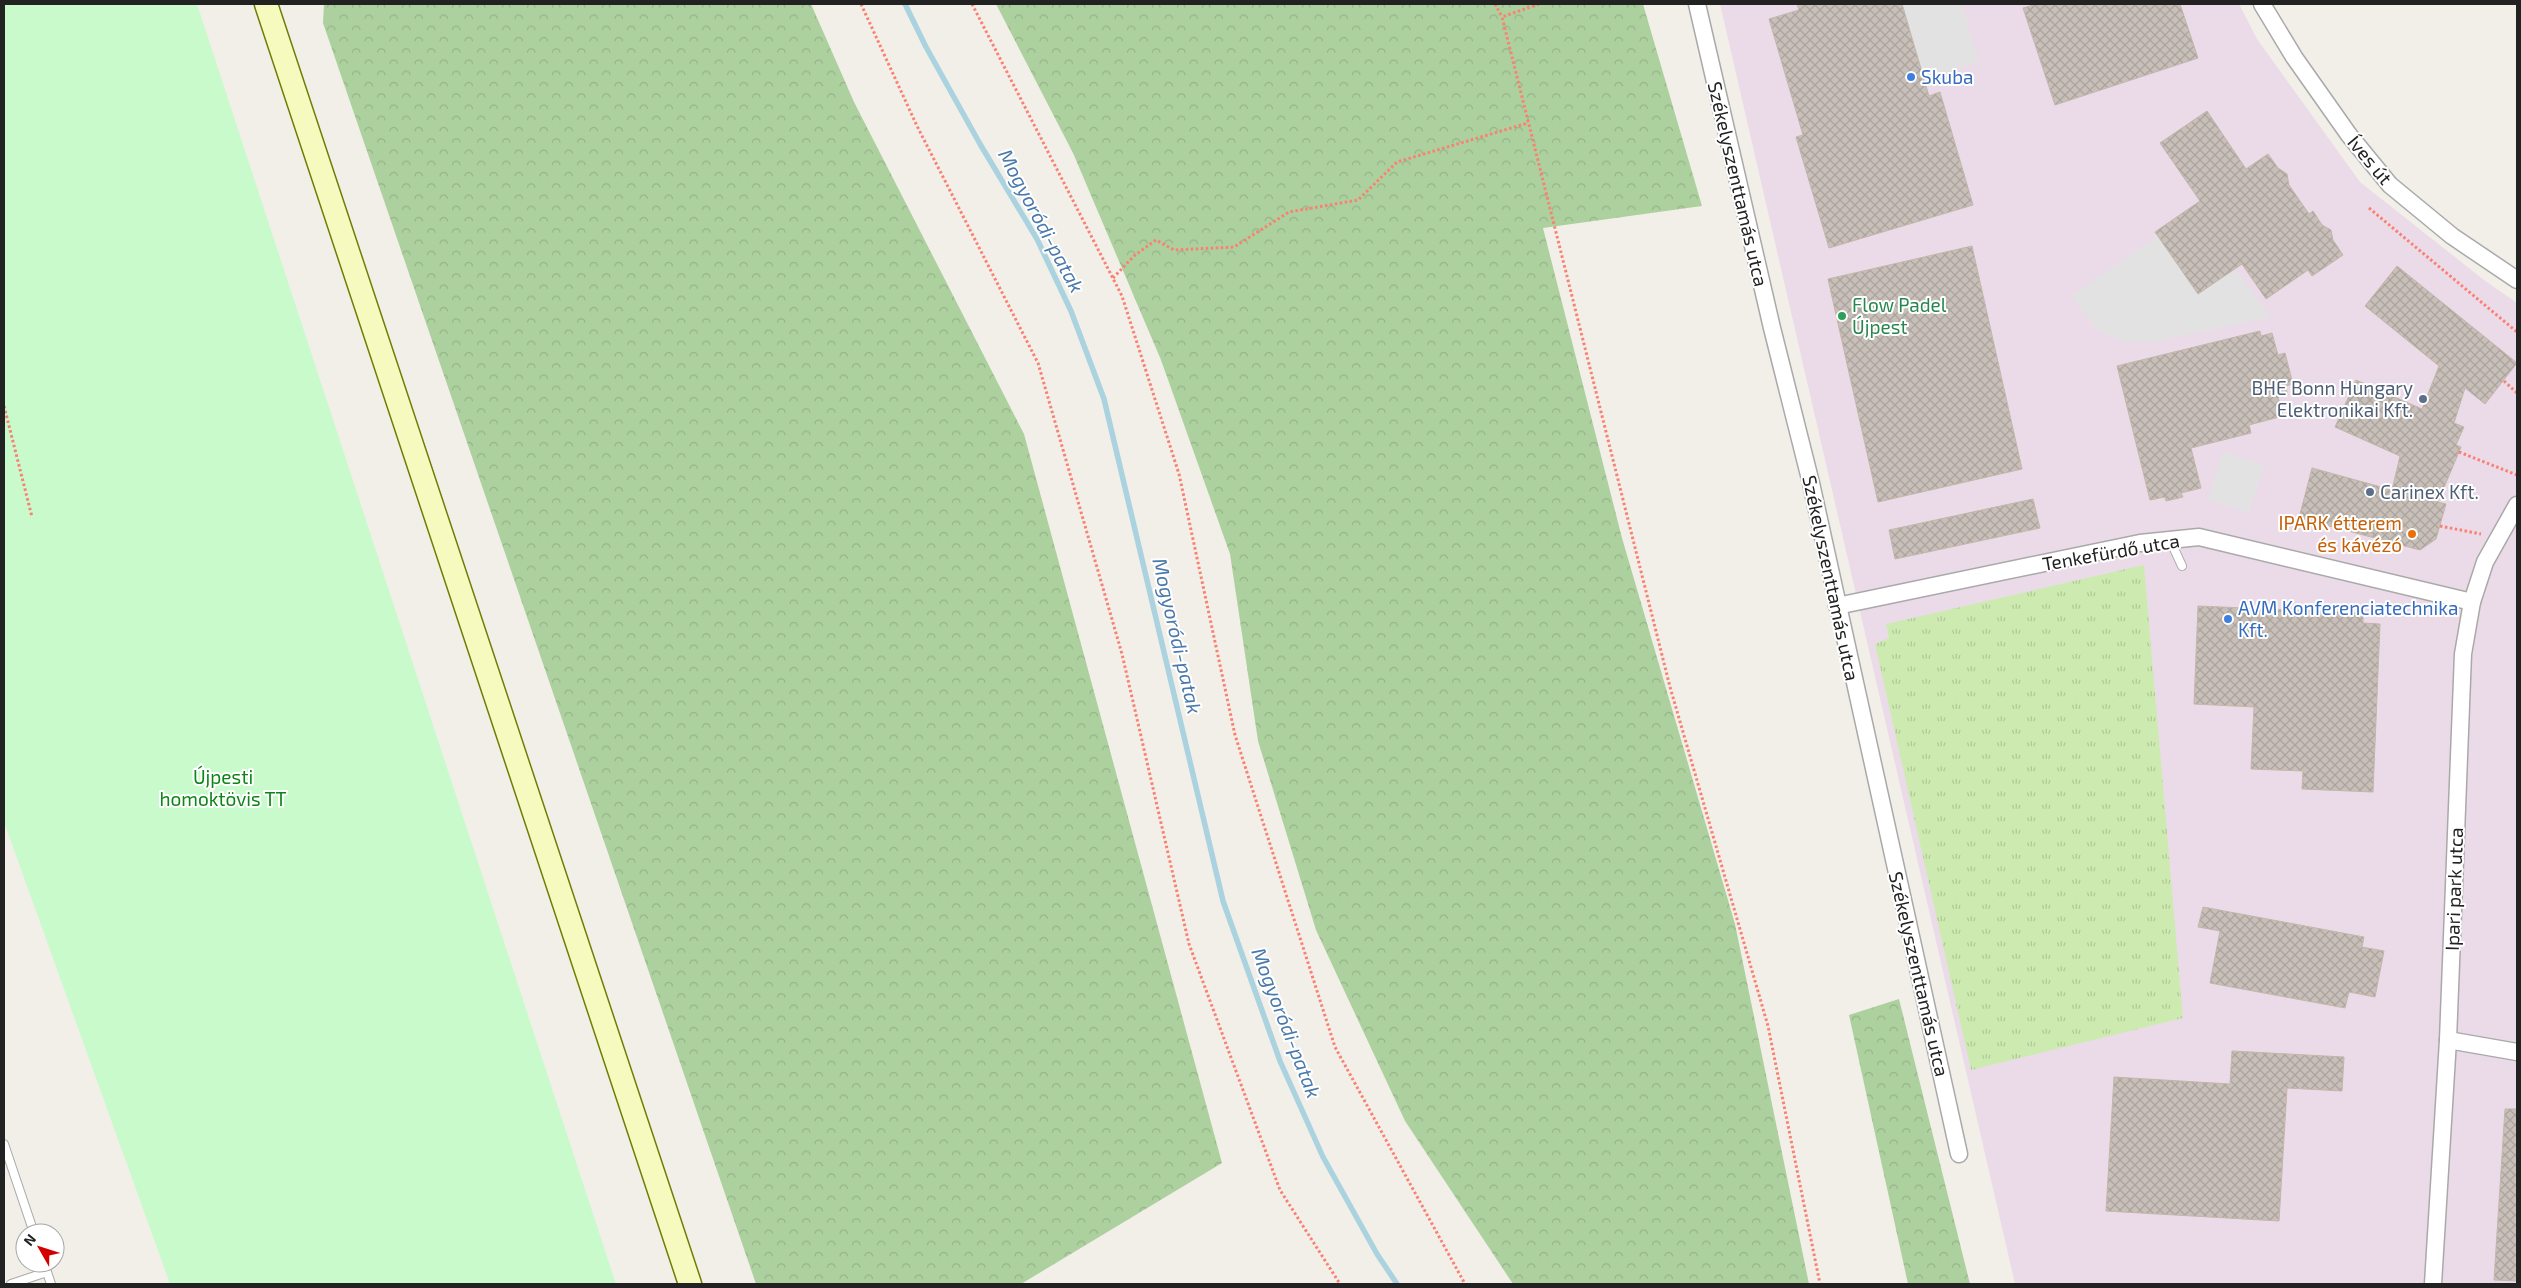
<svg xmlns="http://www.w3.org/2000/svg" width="2521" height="1288" font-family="'Exo 2',sans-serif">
	<defs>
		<pattern id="grass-tufts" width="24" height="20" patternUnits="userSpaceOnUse" patternTransform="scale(1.25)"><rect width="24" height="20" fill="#cdebb0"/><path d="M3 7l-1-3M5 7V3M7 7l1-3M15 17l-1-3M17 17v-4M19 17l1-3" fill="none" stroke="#b0c997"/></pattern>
		<pattern id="forest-crowns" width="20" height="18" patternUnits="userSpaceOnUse" patternTransform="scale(1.25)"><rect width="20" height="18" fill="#add19e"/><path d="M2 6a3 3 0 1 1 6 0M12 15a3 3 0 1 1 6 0" fill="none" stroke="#95b388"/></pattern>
		<pattern id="building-cross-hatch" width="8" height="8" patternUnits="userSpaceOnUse" patternTransform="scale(1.25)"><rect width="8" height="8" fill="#c7bfb8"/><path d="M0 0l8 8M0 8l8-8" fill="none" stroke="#aba49e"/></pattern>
	</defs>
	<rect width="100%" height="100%" fill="#f2efe9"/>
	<polygon fill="#ebdbe8" points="1720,4 2239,4 2257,39 2360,182 2484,280 2517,303 2517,1284 2015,1284"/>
	<polygon fill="url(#grass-tufts)" points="2144,565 2183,1018 1971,1070 1875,644 1889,638 1886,624"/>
	<g fill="url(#forest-crowns)">
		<polygon points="324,4 811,4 854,102 1024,434 1222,1163 1021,1284 756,1284 323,23"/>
		<polygon points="996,4 1643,4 1702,206 1543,228 1622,538 1735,924 1809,1284 1513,1284 1405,1121 1316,930 1258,741 1230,554 1161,360 1073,153"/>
		<polygon points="1899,999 1970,1284 1908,1284 1849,1015"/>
	</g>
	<polygon fill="#c8facc" points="4,4 197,4 616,1284 170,1284 4,822"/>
	<g fill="#e2e2e2">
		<polygon points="1902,4 1962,4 1979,62 1924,79"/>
		<polygon points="2158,236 2198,294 2235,269 2271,317 2152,342 2126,342 2099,331 2071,296"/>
		<polygon points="2223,452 2264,465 2249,512 2208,500"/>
	</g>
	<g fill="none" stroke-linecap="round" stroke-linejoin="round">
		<polyline stroke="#aad3df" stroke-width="5.5" points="905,4 926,47 980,144 1037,239 1071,311 1104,399 1223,901 1280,1061 1323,1157 1377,1254 1397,1284"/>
	</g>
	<g fill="url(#building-cross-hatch)" stroke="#c4b6ab">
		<polygon points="1797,4 1902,4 1929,96 1940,92 1973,205 1829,248 1796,137 1803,135 1769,19 1799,10"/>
		<polygon points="2037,4 2180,4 2198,58 2055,105 2023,8"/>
		<polygon points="2207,111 2246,169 2268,154 2278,168 2287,174 2289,185 2309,214 2313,211 2322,225 2331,230 2333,240 2343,255 2312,276 2308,270 2266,299 2242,264 2198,294 2155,232 2200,201 2160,143"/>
		<polygon points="1972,246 2022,469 1878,502 1828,279"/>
		<polygon points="2397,266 2517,363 2485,404 2465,388 2454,423 2464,427 2456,445 2461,447 2438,502 2446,504 2436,539 2420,550 2299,518 2312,468 2392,490 2400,456 2335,427 2356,380 2422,409 2439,366 2365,306"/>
		<polygon points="2260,331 2261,336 2272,333 2278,355 2285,353 2293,384 2285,386 2288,395 2278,397 2283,416 2249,425 2251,433 2191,448 2201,488 2181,493 2183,497 2166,501 2165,497 2150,500 2117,366"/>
		<polygon points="2033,499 2040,528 1895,559 1889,530"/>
		<polygon points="2198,606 2363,613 2363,623 2380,624 2373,792 2302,789 2303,771 2251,769 2254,707 2194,704"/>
		<polygon points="2203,907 2364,937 2362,947 2384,951 2375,997 2349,992 2345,1008 2210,983 2220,931 2198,927"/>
		<polygon points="2232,1051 2344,1057 2342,1091 2287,1088 2279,1221 2106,1211 2114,1077 2230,1084"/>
		<polygon points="2505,1109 2517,1109 2517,1281 2494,1280"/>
	</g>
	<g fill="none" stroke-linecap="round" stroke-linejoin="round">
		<defs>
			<g id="service">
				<polyline points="2170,540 2182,566"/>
				<polyline points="4,1144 34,1233"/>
				<polyline points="44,1263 51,1284"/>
				<polyline points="11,1284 47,1272"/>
			</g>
			<g id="minor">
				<polyline points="1697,4 1772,328 1811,483 1959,1154"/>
				<polyline points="2262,4 2294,57 2349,135 2390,185 2452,236 2517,280"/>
				<polyline points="1837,606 2140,543 2199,537 2472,602"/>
				<polyline points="2448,1040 2517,1052"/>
				<polyline points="2433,1284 2448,1040 2463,654 2472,602 2485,562 2517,505"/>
			</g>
			<polyline id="secondary" points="266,4 690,1284"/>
		</defs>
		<use href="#service" stroke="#a9a9a9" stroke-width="10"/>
		<use href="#minor" stroke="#a9a9a9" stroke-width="19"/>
		<use href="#secondary" stroke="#707d05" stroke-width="25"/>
		<g stroke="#fa8072" stroke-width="3" stroke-dasharray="2.5 2.5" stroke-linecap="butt">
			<polyline points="861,4 917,126 1038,363 1122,654 1189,944 1280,1190 1340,1284"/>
			<polyline points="972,4 1122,296 1179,474 1235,735 1335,1047 1465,1284"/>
			<polyline points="1495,4 1502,17"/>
			<polyline points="1539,4 1502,17 1670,687 1768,1026 1820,1284"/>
			<polyline points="2369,208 2517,332"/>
			<polyline points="1113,278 1135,255 1156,240 1174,250 1234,247 1289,212 1358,200 1397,162 1528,123"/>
			<polyline points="2504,381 2517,393"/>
			<polyline points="4,406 32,517"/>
			<polyline points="2459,452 2517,475"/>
			<polyline points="2440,526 2481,534"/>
		</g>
		<use href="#service" stroke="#fff" stroke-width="8"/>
		<use href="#minor" stroke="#fff" stroke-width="16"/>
		<use href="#secondary" stroke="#f7fabf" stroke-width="22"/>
	</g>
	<g fill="#3f7fe0" stroke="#fff" stroke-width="2">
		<circle cx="1911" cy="77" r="5"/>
		<circle cx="2228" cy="619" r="5"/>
	</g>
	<circle fill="#2e9e5b" stroke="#fff" stroke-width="2" cx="1842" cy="316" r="5"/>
	<g fill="#5c6f8a" stroke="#fff" stroke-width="2">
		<circle cx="2423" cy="399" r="5"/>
		<circle cx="2370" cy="492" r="5"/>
	</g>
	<circle fill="#e8710a" stroke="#fff" stroke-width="2" cx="2412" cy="534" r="5"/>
	<g text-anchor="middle" stroke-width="4" stroke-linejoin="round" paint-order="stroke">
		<g font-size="19" fill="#366cbe" stroke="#fff" text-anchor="start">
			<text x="1921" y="84">Skuba</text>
			<text x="2238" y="615">AVM Konferenciatechnika<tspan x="2238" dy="22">Kft.</tspan></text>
		</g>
		<g font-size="19" fill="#222" stroke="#fff">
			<text transform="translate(2370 160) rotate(50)" y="7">Íves út</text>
			<text transform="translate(1738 184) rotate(77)" y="7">Székelyszenttamás utca</text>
			<text transform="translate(2111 552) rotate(-10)" y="7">Tenkefürdő utca</text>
			<text transform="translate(1831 578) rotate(78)" y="7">Székelyszenttamás utca</text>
			<text transform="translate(2454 889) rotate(-88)" y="7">Ipari park utca</text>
			<text transform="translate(1919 974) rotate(77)" y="7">Székelyszenttamás utca</text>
		</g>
		<g font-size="19" fill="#27864d" stroke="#fff" text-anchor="start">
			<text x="1852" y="312">Flow Padel<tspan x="1852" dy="22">Újpest</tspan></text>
		</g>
		<g font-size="19" fill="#4e5e75" stroke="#fff" text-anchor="end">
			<text x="2413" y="395">BHE Bonn Hungary<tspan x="2413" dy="22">Elektronikai Kft.</tspan></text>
			<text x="2380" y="499" text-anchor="start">Carinex Kft.</text>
		</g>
		<g font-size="19" fill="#c56008" stroke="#fff" text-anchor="end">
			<text x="2402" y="530">IPARK étterem<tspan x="2402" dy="22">és kávézó</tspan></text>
		</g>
		<g font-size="19" fill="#0c8416" stroke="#fff">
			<text x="223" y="784">Újpesti<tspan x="223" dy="22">homoktövis TT</tspan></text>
		</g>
		<g font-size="20" font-style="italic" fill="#4a7aab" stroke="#fff">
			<text transform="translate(1041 221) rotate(62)" y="7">Mogyoródi-patak</text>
			<text transform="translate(1177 636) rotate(77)" y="7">Mogyoródi-patak</text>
			<text transform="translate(1286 1023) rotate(69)" y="7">Mogyoródi-patak</text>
		</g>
	</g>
	<rect width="2521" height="1288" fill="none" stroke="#222222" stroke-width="10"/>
	<g transform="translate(40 1248) rotate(309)"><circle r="24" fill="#ffffff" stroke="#a7a7a7"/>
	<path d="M0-4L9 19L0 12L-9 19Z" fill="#d40000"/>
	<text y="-8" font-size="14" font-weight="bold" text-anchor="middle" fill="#222222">N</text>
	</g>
</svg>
